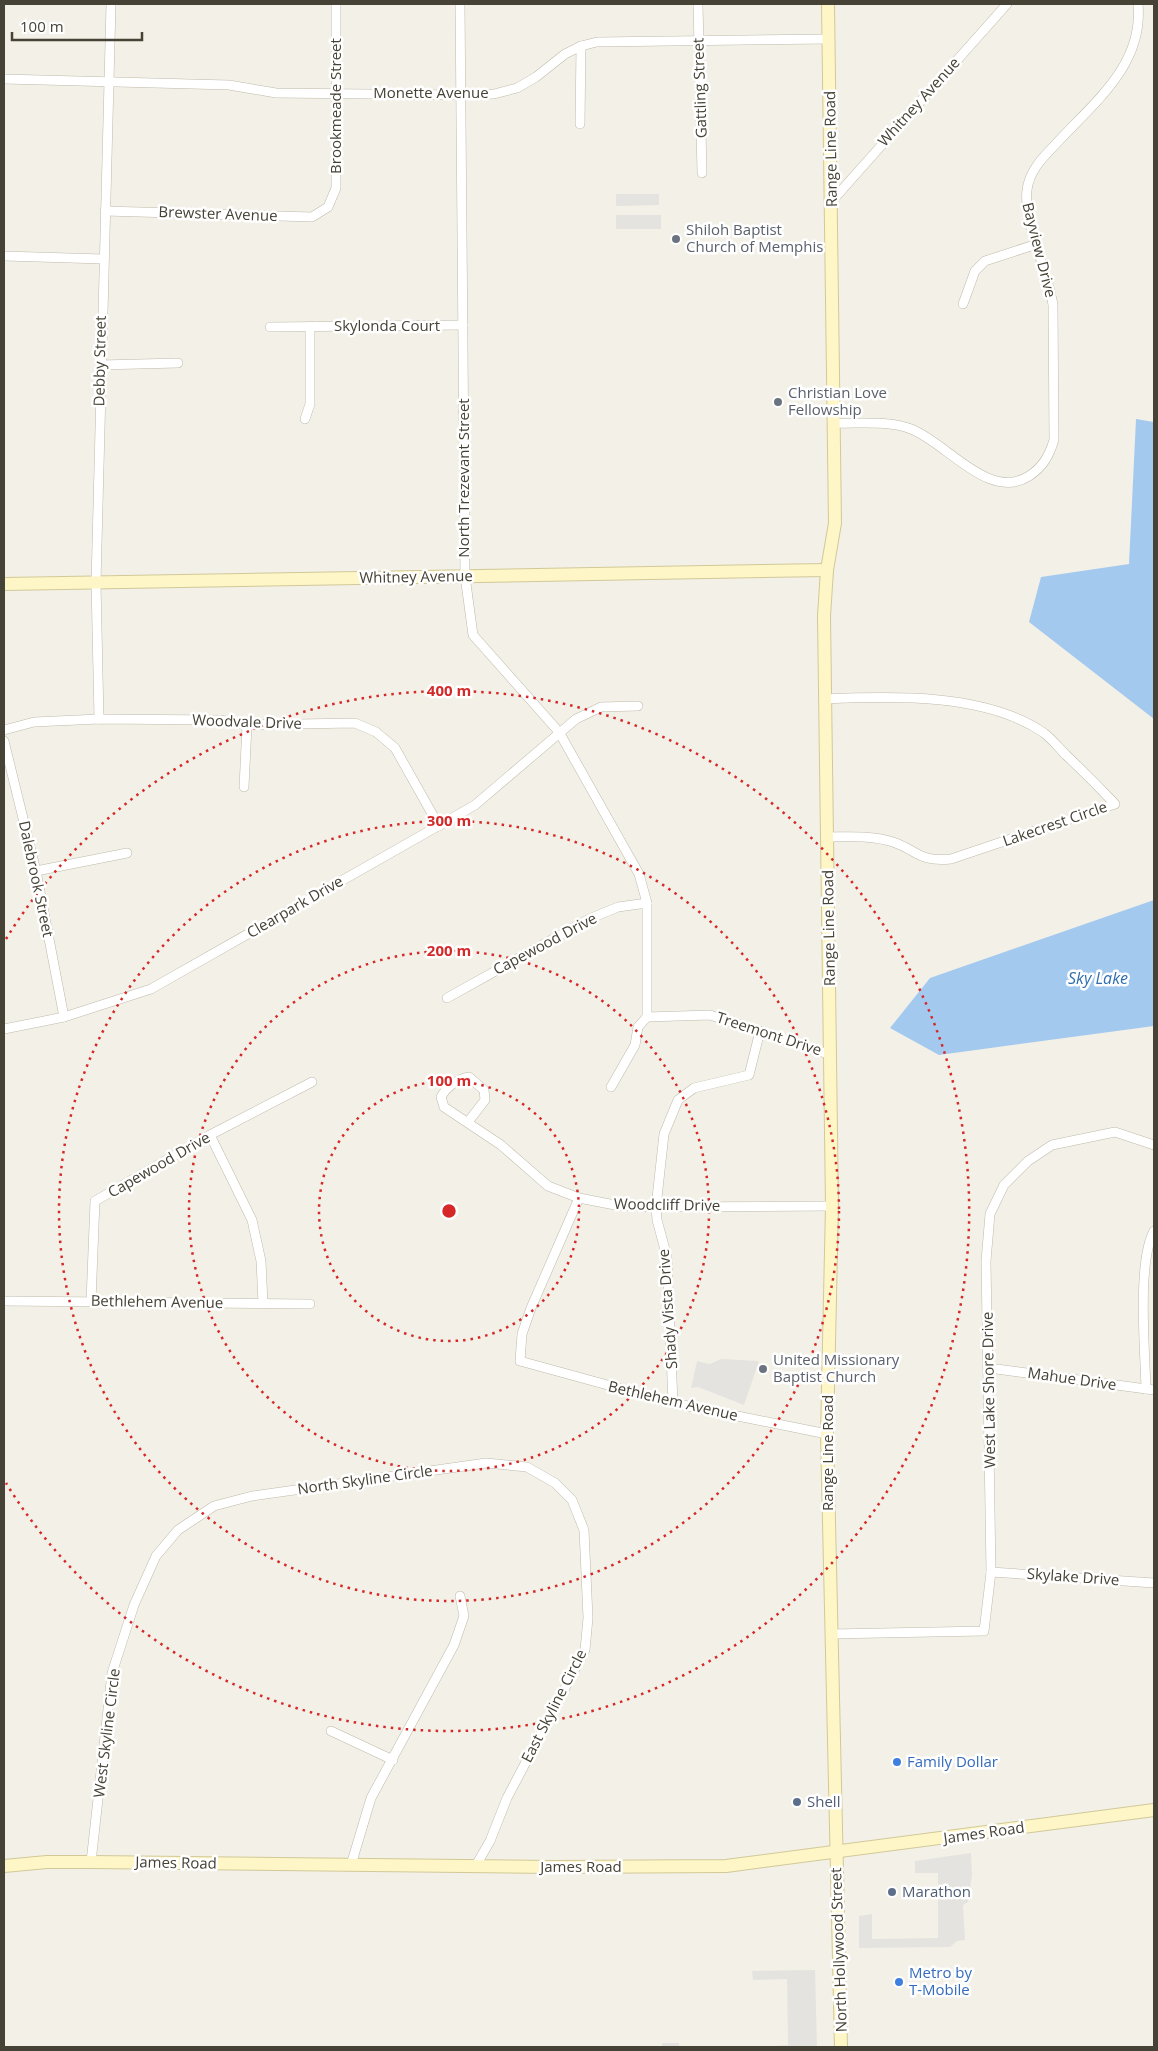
<svg xmlns="http://www.w3.org/2000/svg" width="1158" height="2051" font-family="'Open Sans',sans-serif">
	<rect width="100%" height="100%" fill="#f3f1e7"/>
	<g fill="#e4e3df">
		<polygon points="616,194 659,194 659,205 616,206"/>
		<rect x="616" y="215" width="45" height="14"/>
		<polygon points="721,1359 759,1361 744,1405 698,1387 691,1388 697,1361 710,1364"/>
		<polygon points="971,1853 972,1875 968,1902 963,1905 965,1940 957,1941 950,1947 859,1948 859,1916 872,1914 872,1939 938,1938 938,1873 915,1873 915,1861"/>
		<polygon points="815,1970 817,2047 757,2047 788,2045 787,1979 753,1980 752,1971"/>
		<polygon points="662,2043 679,2043 679,2047 745,2047 662,2047"/>
	</g>
	<g fill="#a4c9ef">
		<polygon points="1136,419 1154,422 1154,719 1029,622 1041,577 1129,564"/>
		<polygon points="1154,900 1154,1026 939,1055 890,1028 930,978"/>
	</g>
	<g fill="none" stroke-linecap="round" stroke-linejoin="round">
		<defs>
			<g id="minor">
				<polyline points="460,4 465,576 473,635 559,732 639,874 647,903 647,1017"/>
				<polyline points="698,4 702,173"/>
				<polyline points="4,79 229,85 276,93 460,95 494,94 517,88 536,77 565,54 581,46 597,42 829,39"/>
				<polyline points="580,124 581,46"/>
				<polyline points="832,201 1007,4"/>
				<polyline points="105,211 312,217 328,207 336,188 336,4"/>
				<polyline points="4,256 103,259"/>
				<polyline points="963,304 975,271 985,261 1037,244"/>
				<polyline points="270,327 463,325"/>
				<polyline points="100,365 178,363"/>
				<polyline points="305,419 310,404 310,326"/>
				<path d="M834,423c24,1 54,-3 77,6 35,13 78,73 118,47 14,-9 20,-20 25,-36l-1,-135c-5,-32 -30,-86 -26,-115 2,-18 15,-32 27,-44 38,-42 90,-80 84,-142"/>
				<path d="M825,699c69,-3 161,-6 219,34 8,6 15,15 22,22 17,16 33,32 49,49l-164,55c-33,3 -32,-8 -58,-17 -21,-7 -44,-5 -66,-5"/>
				<polyline points="99,719 96,583 111,4"/>
				<polyline points="4,730 34,722 99,719 220,720 247,725 355,723 376,732 395,748 439,826"/>
				<polyline points="4,741 36,871 64,1017"/>
				<polyline points="244,787 247,725"/>
				<polyline points="36,871 127,853"/>
				<polyline points="447,998 589,919 618,907 647,903"/>
				<polyline points="647,1017 710,1015 831,1055"/>
				<polyline points="4,1029 64,1017 151,989 475,805 576,719 601,707 638,706"/>
				<polyline points="611,1087 635,1045 638,1027 647,1017"/>
				<path d="M468,1122l17,-22 -1,-10 -15,-13c-11,2 -22,9 -28,20l3,10 57,38 47,41 31,12 36,7 41,2 176,-1"/>
				<polyline points="210,1135 252,1220 261,1261 263,1303"/>
				<polyline points="579,1198 531,1308 522,1334 520,1361 673,1403 827,1434"/>
				<polyline points="4,1301 310,1304"/>
				<polyline points="91,1301 95,1201 210,1135 312,1082"/>
				<polyline points="989,1368 1154,1390"/>
				<path d="M1146,1389c-1,-38 -9,-127 8,-158"/>
				<polyline points="673,1403 667,1257 657,1220 656,1207 664,1134 678,1100 694,1088 749,1075 760,1031"/>
				<polyline points="991,1572 1154,1583"/>
				<polyline points="831,1634 984,1631 991,1572 986,1261 990,1214 1004,1185 1028,1161 1052,1145 1115,1132 1154,1145"/>
				<polyline points="331,1731 393,1760"/>
				<polyline points="91,1862 112,1673 134,1605 156,1556 178,1530 214,1506 252,1496 486,1463 527,1467 555,1483 572,1500 584,1530 588,1618 585,1650 507,1798 490,1841 475,1867"/>
				<polyline points="351,1865 371,1798 454,1645 464,1616 460,1596"/>
			</g>
			<g id="secondary">
				<polyline points="828,4 835,523 827,570 824,616 832,1206 827,1434 841,2047"/>
				<polyline points="4,584 827,570"/>
				<polyline points="4,1866 47,1862 91,1862 553,1867 726,1866 1154,1810"/>
			</g>
		</defs>
		<use href="#minor" stroke="#bfb9aa" stroke-width="10"/>
		<use href="#secondary" stroke="#d2c898" stroke-width="14"/>
		<use href="#minor" stroke="#fff" stroke-width="9"/>
		<use href="#secondary" stroke="#fef6c7" stroke-width="12"/>
	</g>
	<g fill="none" stroke="#d62828" stroke-width="2.5" stroke-dasharray="2.5 5">
		<circle cx="449" cy="1211" r="130"/>
		<circle cx="449" cy="1211" r="260"/>
		<circle cx="449" cy="1211" r="390"/>
		<path d="M6 939A520 520 0 1 1 6 1483"/>
	</g>
	<g fill="#6b7280" stroke="#fff" stroke-width="2">
		<circle cx="676" cy="239" r="5"/>
		<circle cx="778" cy="402" r="5"/>
		<circle cx="763" cy="1369" r="5"/>
	</g>
	<g fill="#3f7fe0" stroke="#fff" stroke-width="2">
		<circle cx="897" cy="1762" r="5"/>
		<circle cx="899" cy="1982" r="5"/>
	</g>
	<g fill="#5c6f8a" stroke="#fff" stroke-width="2">
		<circle cx="797" cy="1802" r="5"/>
		<circle cx="892" cy="1892" r="5"/>
	</g>
	<g text-anchor="middle" stroke-width="5" stroke-linejoin="round" paint-order="stroke">
		<g font-size="15" fill="#464236" stroke="#fff">
			<text transform="translate(700 88) rotate(-92)" y="5">Gattling Street</text>
			<text x="431" y="98">Monette Avenue</text>
			<text transform="translate(919 102) rotate(-48)" y="5">Whitney Avenue</text>
			<text transform="translate(336 106) rotate(-90)" y="5">Brookmeade Street</text>
			<text transform="translate(831 149) rotate(-91)" y="5">Range Line Road</text>
			<text transform="translate(218 214) rotate(2)" y="5">Brewster Avenue</text>
			<text transform="translate(1039 250) rotate(76)" y="5">Bayview Drive</text>
			<text x="387" y="331">Skylonda Court</text>
			<text transform="translate(100 361) rotate(-89)" y="5">Debby Street</text>
			<text transform="translate(464 478) rotate(-90)" y="5">North Trezevant Street</text>
			<text transform="translate(416 577) rotate(-1)" y="5">Whitney Avenue</text>
			<text transform="translate(247 722) rotate(2)" y="5">Woodvale Drive</text>
			<text transform="translate(1055 824) rotate(-19)" y="5">Lakecrest Circle</text>
			<text transform="translate(36 879) rotate(78)" y="5">Dalebrook Street</text>
			<text transform="translate(295 907) rotate(-30)" y="5">Clearpark Drive</text>
			<text transform="translate(829 928) rotate(-91)" y="5">Range Line Road</text>
			<text transform="translate(545 944) rotate(-28)" y="5">Capewood Drive</text>
			<text transform="translate(769 1034) rotate(18)" y="5">Treemont Drive</text>
			<text transform="translate(159 1165) rotate(-30)" y="5">Capewood Drive</text>
			<text transform="translate(667 1205) rotate(1)" y="5">Woodcliff Drive</text>
			<text transform="translate(157 1302) rotate(1)" y="5">Bethlehem Avenue</text>
			<text transform="translate(668 1309) rotate(-94)" y="5">Shady Vista Drive</text>
			<text transform="translate(1072 1379) rotate(8)" y="5">Mahue Drive</text>
			<text transform="translate(989 1390) rotate(-91)" y="5">West Lake Shore Drive</text>
			<text transform="translate(673 1401) rotate(13)" y="5">Bethlehem Avenue</text>
			<text transform="translate(828 1453) rotate(-90)" y="5">Range Line Road</text>
			<text transform="translate(365 1480) rotate(-8)" y="5">North Skyline Circle</text>
			<text transform="translate(1073 1577) rotate(4)" y="5">Skylake Drive</text>
			<text transform="translate(554 1706) rotate(-63)" y="5">East Skyline Circle</text>
			<text transform="translate(107 1733) rotate(-83)" y="5">West Skyline Circle</text>
			<text transform="translate(984 1833) rotate(-8)" y="5">James Road</text>
			<text transform="translate(176 1863) rotate(1)" y="5">James Road</text>
			<text x="581" y="1872">James Road</text>
			<text transform="translate(839 1950) rotate(-92)" y="5">North Hollywood Street</text>
		</g>
		<g font-size="15" fill="#5b616d" stroke="#fff" text-anchor="start">
			<text x="686" y="235">Shiloh Baptist<tspan x="686" dy="17">Church of Memphis</tspan></text>
			<text x="788" y="398">Christian Love<tspan x="788" dy="17">Fellowship</tspan></text>
			<text x="773" y="1365">United Missionary<tspan x="773" dy="17">Baptist Church</tspan></text>
		</g>
		<g font-size="15" fill="#366cbe" stroke="#fff" text-anchor="start">
			<text x="907" y="1767">Family Dollar</text>
			<text x="909" y="1978">Metro by<tspan x="909" dy="17">T-Mobile</tspan></text>
		</g>
		<g font-size="15" fill="#4e5e75" stroke="#fff" text-anchor="start">
			<text x="807" y="1807">Shell</text>
			<text x="902" y="1897">Marathon</text>
		</g>
		<g font-size="16" font-style="italic" fill="#316eb0" stroke="#fff">
			<text x="1098" y="984">Sky Lake</text>
		</g>
	</g>
	<circle cx="449" cy="1211" r="8" fill="#d62828" stroke="#fff" stroke-width="2.5"/>
	<g font-size="15" text-anchor="middle" font-weight="bold" fill="#d62828" stroke="#fff" stroke-width="5" stroke-linejoin="round" paint-order="stroke">
		<text x="449" y="696">400 m</text>
		<text x="449" y="826">300 m</text>
		<text x="449" y="956">200 m</text>
		<text x="449" y="1086">100 m</text>
	</g>
	<rect width="1158" height="2051" fill="none" stroke="#464236" stroke-width="10"/>
	<path d="M12 32v8h130v-8" fill="none" stroke="#464236" stroke-width="2.5"/>
	<text x="20" y="32" font-size="15" fill="#464236" stroke="#ffffff" stroke-width="4" paint-order="stroke">100 m</text>
</svg>
